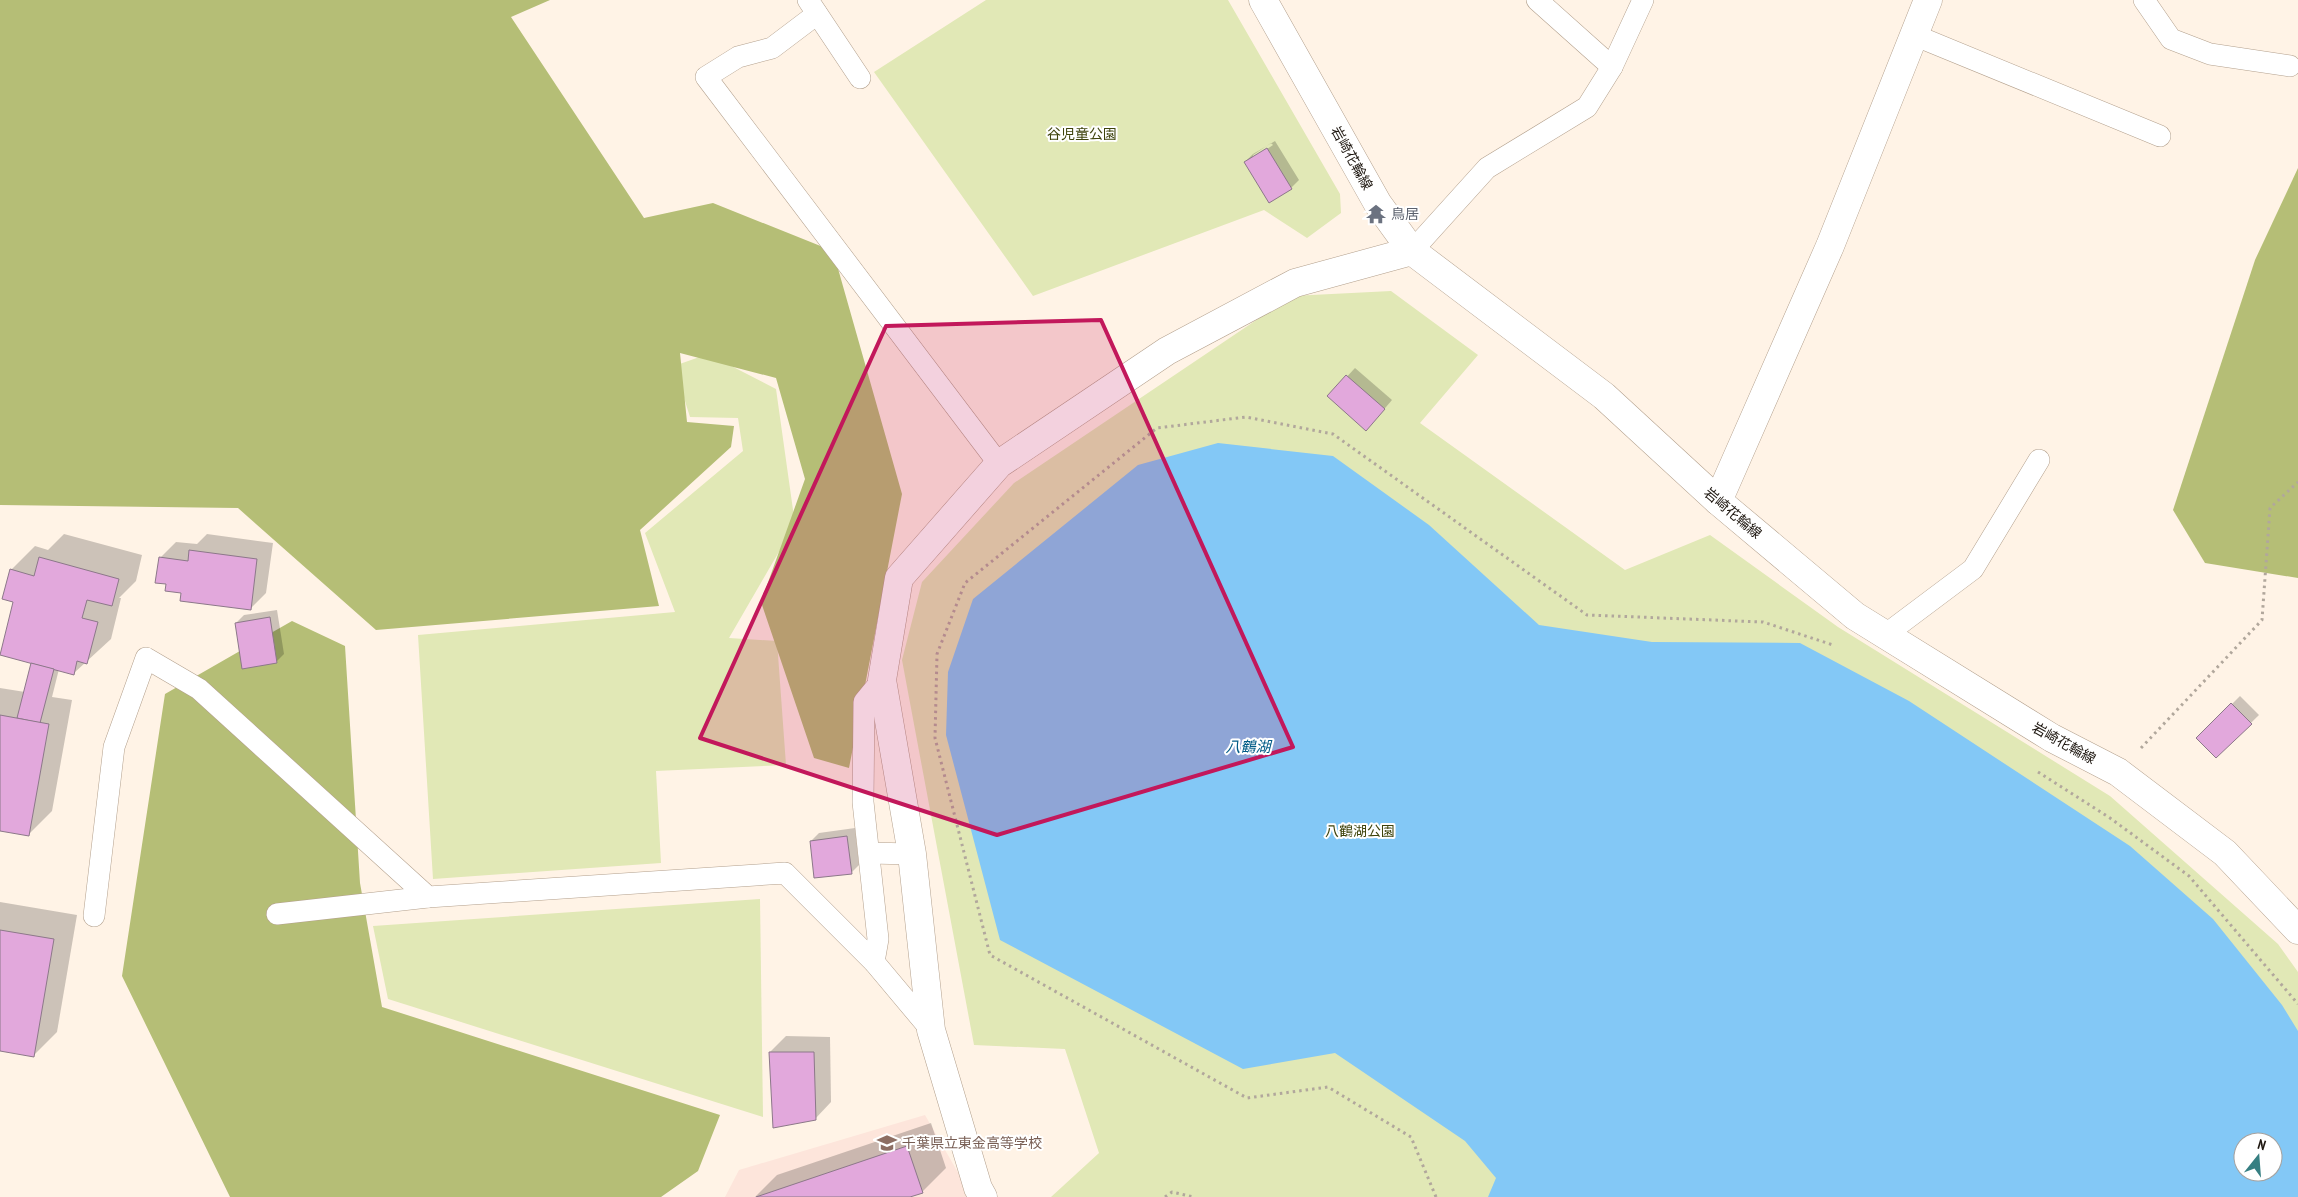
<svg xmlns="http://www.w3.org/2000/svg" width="2298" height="1197" font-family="'PT Sans Narrow','Noto Sans JP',sans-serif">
	<rect width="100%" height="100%" fill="#fff3e6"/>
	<polygon fill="#fde5db" points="925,1115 972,1197 725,1197 739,1170"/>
	<g fill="#e1e8b6" fill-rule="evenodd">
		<polygon points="986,0 1228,0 1340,194 1341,213 1307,238 1264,210 1033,296 874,72"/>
		<path d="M1391,291l87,64 -58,68 205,147 85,-35 128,92 272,169 168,148 20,28v225h-1247l48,-44 -34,-104 -91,-4 -72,-385 20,-78 92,-99 278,-187zM2243,1142h30v30h-30z"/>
		<polygon points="708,354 776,389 795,524 729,638 777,641 786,765 656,771 661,863 433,879 418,635 675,612 645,533 743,451 738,418 690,417 674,366"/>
		<polygon points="760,899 763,1117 388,999 373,926"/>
	</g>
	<g fill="#b5be76">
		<polygon points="0,0 550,0 511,17 644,218 713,203 833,251 902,494 849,768 814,758 761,602 805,479 776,378 680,353 687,422 734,426 731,447 640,530 659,606 376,630 238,508 0,505"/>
		<polygon points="2298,168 2298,578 2205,563 2173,510 2255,260"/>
		<polygon points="292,621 345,646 360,883 382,1007 720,1115 698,1171 661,1197 230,1197 122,976 165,694"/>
	</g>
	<path fill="#83c8f6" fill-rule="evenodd" d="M1218,443l115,13 96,69 110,100 113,17 148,1 109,58 221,145 83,73 69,86 16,26v166h-810l8,-19 -31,-37 -130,-88 -92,16 -243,-129 -54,-205 2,-63 25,-73 165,-134zM2243,1142h30v30h-30z"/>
	<g fill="#0003" fill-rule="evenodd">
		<path d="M1275,141l24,39 -8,8 -21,13 -25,-39 8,-8zM1271,143l2,2 -20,13v-3z"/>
		<polygon points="1355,368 1392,400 1374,421 1329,396"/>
		<polygon points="64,534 142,555 136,581 119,598 121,598 111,639 74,673 59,669 52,697 72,700 52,811 28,835 0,830 0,688 25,692 32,664 15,601 11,570 35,546 48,550"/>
		<polygon points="207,534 273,543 266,593 250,609 183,592 168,583 160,558 176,542 197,544"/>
		<polygon points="277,610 284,654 276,662 236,623 244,615"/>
		<polygon points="2240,696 2259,715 2216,757 2198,738"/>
		<polygon points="855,828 859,865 851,873 811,841 819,833"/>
		<polygon points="0,902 77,915 57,1032 33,1056 0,1050"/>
		<polygon points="786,1036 830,1037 831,1102 815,1119 770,1052"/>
		<polygon points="931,1123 946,1168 922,1192 906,1197 755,1197 777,1175"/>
	</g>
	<g fill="#e2a8dc" stroke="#8c7889">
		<polygon points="1267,148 1292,189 1269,203 1244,162"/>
		<polygon points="1346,375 1385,409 1366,431 1327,396"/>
		<polygon points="189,550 257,559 251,610 180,601 181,593 165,591 166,584 155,583 159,557 188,561"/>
		<polygon points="39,557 119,579 112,606 87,600 82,618 98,622 87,664 77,661 74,675 0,655 13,602 2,599 10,569 34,576"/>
		<polygon points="270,617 277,663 242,669 235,623"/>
		<polygon points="31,663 54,669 40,723 17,718"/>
		<polygon points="2231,703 2252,724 2216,758 2196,738"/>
		<polygon points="0,715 49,724 29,836 0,831"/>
		<polygon points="847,836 852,874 814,878 810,841"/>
		<polygon points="0,930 54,939 34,1057 0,1051"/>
		<polygon points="769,1052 814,1052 816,1120 773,1128"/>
		<polygon points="907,1146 923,1193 910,1197 756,1197"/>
	</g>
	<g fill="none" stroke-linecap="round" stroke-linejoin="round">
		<defs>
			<g id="service">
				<polyline points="808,0 860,78"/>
				<polyline points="1537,0 1612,67"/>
				<polyline points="2144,0 2171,39 2210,54 2290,66"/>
				<polyline points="817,14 772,48 738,57 706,77 999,464"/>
				<polyline points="1914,35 2160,136"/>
				<polyline points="1412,251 1487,168 1587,107 1612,67 1643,0"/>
				<polyline points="1885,635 1973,569 2039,460"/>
				<polyline points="869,853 912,854"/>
				<polyline points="277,914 428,897"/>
				<polyline points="94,916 114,747 146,658 199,689 428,897 785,873 874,962 931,1030"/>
				<polyline points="874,962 878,939 863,802 864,702 882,680"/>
			</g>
			<g id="minor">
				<polyline points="1263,0 1378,204 1412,251 1604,396 1718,501 1855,616 2052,738 2118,772 2225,853 2298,930"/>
				<polyline points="1718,501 1830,246 1928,0"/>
				<polyline points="983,1197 978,1188 931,1030 912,854 882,680 899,578 999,464 1167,351 1295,283 1412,251"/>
			</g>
		</defs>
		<use href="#service" stroke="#b3a08d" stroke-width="22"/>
		<use href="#minor" stroke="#b3a08d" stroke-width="29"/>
		<g stroke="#b1a79c" stroke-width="3" stroke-dasharray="2.5 4" stroke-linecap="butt">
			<polyline points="2141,748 2262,620 2270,508 2298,482"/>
			<polyline points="2038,772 2110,818 2189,876 2298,1004"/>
			<polyline points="1165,1197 1172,1192 1194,1197"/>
			<polyline points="1436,1197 1411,1137 1328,1087 1247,1098 990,955 935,738 937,654 965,583 1157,428 1246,417 1333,434 1587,615 1763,622 1833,645"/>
		</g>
		<use href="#service" stroke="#fff" stroke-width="21"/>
		<use href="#minor" stroke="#fff" stroke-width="28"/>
	</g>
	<path fill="#c2185b" fill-opacity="0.2" stroke="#c2185b" stroke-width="4" stroke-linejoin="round" d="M1101,320l192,427 -296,88 -297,-97 186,-412z"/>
	<defs>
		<symbol id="temple-bare" viewBox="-9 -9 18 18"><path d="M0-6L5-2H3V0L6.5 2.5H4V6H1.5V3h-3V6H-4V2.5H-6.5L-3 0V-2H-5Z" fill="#6b7280" stroke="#fff" stroke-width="2.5" paint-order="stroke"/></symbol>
		<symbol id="school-bare" viewBox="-9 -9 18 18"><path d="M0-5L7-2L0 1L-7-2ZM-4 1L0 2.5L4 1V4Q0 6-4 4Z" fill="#8d6e63" stroke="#fff" stroke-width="2.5" paint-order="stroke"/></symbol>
	</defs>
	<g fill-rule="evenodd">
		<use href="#temple-bare" x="1362" y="200" width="28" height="28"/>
		<use href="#school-bare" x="873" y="1129" width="28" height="28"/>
	</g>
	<g text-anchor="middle" stroke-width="4" stroke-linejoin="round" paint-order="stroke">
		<g font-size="14" fill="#3e430b" stroke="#fff">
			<text x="1082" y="139">谷児童公園</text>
			<text x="1360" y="836">八鶴湖公園</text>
		</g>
		<g font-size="14" fill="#1e1710" stroke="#fff">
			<text transform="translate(1352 158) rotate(61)" y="5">岩崎花輪線</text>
			<text transform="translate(1733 513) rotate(40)" y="5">岩崎花輪線</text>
			<text transform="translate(2064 743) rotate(29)" y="5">岩崎花輪線</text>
		</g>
		<g font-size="14" fill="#5b616d" stroke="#fff" text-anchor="start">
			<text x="1391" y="219">鳥居</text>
		</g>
		<g font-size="14" fill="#785e54" stroke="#fff" text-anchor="start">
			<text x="902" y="1148">千葉県立東金高等学校</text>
		</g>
		<g font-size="15" font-style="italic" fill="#015b86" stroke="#fff">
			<text x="1248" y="752">八鶴湖</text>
		</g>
	</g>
	<g transform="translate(2258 1157) rotate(17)"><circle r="24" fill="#ffffff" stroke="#a5a29f"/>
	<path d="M0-4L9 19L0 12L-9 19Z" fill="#367f82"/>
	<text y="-8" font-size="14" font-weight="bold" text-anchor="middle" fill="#1e1710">N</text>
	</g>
</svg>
